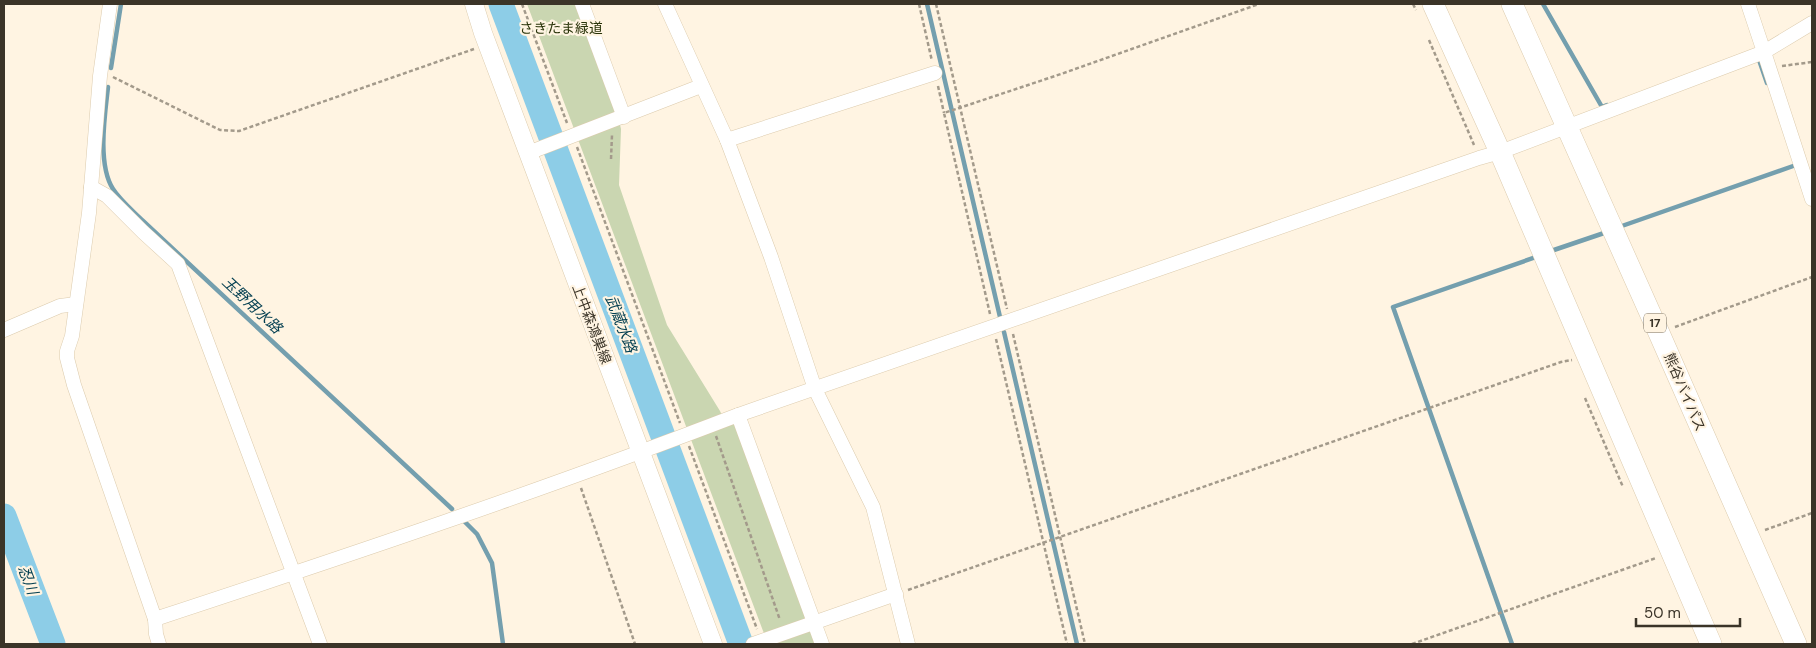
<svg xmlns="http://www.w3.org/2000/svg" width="1816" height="648" font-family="'DM Sans','Noto Sans JP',sans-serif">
	<rect width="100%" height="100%" fill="#fff4e2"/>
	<polygon fill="#cad6b1" points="527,4 577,4 616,107 621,129 619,185 667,325 720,411 727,426 735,424 818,644 768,644"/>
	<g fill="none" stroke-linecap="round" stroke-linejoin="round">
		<g stroke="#749fae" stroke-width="4.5">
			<polyline points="927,4 1000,317"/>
			<polyline points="1543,4 1602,107 1607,105"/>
			<polyline points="1758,57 1767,83"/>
			<polyline points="111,68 121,4"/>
			<path d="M108,87c-3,27 -11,77 5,102 7,11 19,21 29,31l310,289"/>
			<polyline points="1619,227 1796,165 1796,163"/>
			<polyline points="1548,252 1607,232"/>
			<polyline points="1004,332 1077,644"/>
			<polyline points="464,521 477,534 492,563 503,644"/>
			<polyline points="1512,644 1393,307 1539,256"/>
		</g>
		<g stroke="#8dcde7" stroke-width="25">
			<polyline points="501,4 741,644"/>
			<polyline points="4,516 53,644"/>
		</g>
		<defs>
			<g id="minor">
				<polyline points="110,4 100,76 89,213 72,336 67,351 67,358 74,385 155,619 156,634 159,644"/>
				<polyline points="582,4 624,117"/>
				<polyline points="665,4 727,140 771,257 815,389 873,507 908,644"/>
				<polyline points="1812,23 1764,52 1812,199"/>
				<polyline points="727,140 935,73"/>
				<polyline points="528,153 701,86"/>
				<polyline points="91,187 107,196 143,232 178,264 320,644"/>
				<polyline points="4,330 60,306 76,304"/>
				<polyline points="738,415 822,644"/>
				<path d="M155,619c195,-64 391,-130 583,-204l741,-257 21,-6 264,-100 -16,-48"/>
				<polyline points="753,644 896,594"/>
			</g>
			<polyline id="major" points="474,4 483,33 713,644"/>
			<g id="highway">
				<polyline points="1433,4 1500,152 1711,644"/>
				<polyline points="1512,4 1659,333 1796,644"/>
			</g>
		</defs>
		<use href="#minor" stroke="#dccbad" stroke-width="15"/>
		<use href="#major" stroke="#dccbad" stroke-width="19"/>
		<use href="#highway" stroke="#dccbad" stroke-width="22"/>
		<g stroke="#a39a8b" stroke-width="2.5" stroke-dasharray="4 2.5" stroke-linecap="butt">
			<polyline points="522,4 567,123"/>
			<polyline points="919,4 932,61"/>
			<polyline points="936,4 1007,309"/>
			<polyline points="1413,4 1416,10"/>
			<polyline points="1429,40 1474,145"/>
			<polyline points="1782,66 1812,62"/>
			<polyline points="113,77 220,130 239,131 474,49"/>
			<polyline points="938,86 944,113"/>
			<polyline points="577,147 680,423"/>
			<polyline points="611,159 612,135"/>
			<polyline points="990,314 944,113 1061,74 1259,4"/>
			<polyline points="1675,327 1812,277"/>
			<polyline points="1013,334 1085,644"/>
			<polyline points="996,339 1067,644"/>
			<polyline points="1585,398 1623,487"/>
			<polyline points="716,436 780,620"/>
			<polyline points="689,446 757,629"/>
			<polyline points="581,488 635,644"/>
			<polyline points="1765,530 1812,513"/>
			<polyline points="908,590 1561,362 1572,360"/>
			<polyline points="1412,644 1656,558"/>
		</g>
		<use href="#minor" stroke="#fff" stroke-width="14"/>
		<use href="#major" stroke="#fff" stroke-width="18"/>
		<use href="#highway" stroke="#fff" stroke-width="21"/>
	</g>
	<g text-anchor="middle" stroke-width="4.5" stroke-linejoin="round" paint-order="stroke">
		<rect fill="#fff4e2" stroke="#766e60" stroke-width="1" x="1644" y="313.5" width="22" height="19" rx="4"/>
		<g font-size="12" font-weight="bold" fill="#3b3428">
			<text x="1655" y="327">17</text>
		</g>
		<g font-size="14" fill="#293309" stroke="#fff4e2">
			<text x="561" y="33">さきたま緑道</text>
		</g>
		<g font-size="14" fill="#3b3428" stroke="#fff4e2">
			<text transform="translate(592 324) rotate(69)" y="5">上中森鴻巣線</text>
			<text transform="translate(1685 392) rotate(67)" y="5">熊谷バイパス</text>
		</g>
		<g font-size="15" font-style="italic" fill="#023e50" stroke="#fff4e2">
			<text transform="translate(252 305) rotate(43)" y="5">玉野用水路</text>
			<text transform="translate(621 324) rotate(69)" y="5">武蔵水路</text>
			<text transform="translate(28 580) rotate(69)" y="5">忍川</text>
		</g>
	</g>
	<rect width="1816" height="648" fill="none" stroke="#3b3428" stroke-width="10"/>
	<path d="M1636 618v8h104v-8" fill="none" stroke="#3b3428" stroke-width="2.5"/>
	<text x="1644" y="618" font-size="15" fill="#3b3428" stroke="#fff4e2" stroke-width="4" paint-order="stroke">50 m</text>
</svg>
